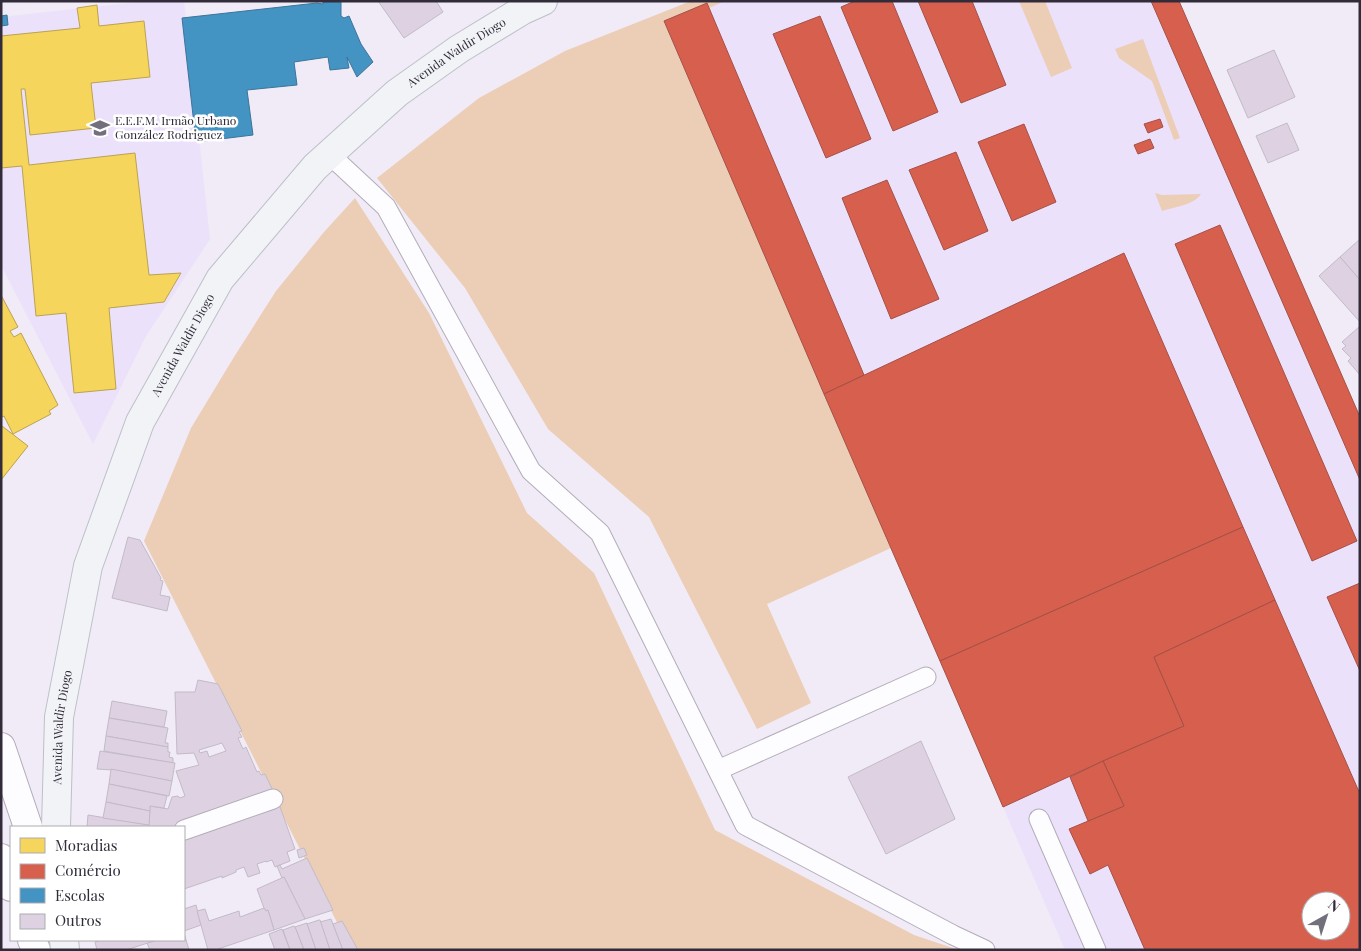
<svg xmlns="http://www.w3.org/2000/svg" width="1361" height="951" font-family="'Playfair Display',serif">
	<rect width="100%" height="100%" fill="#f0ebf7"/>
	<g fill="#ece1fa" fill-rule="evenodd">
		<polygon points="147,1 184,1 210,239 146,336 93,444 1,265 1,17"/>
		<path d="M691,1h488l181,416v533h-295l-405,-936zM1311,901h30v30h-30z"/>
	</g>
	<g fill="#eccdb6">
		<polygon points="691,1 725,1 709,8 706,4 664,22 891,548 767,604 811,703 757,729 649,517 548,429 465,288 377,178 479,98 565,51"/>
		<polygon points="1019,1 1045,1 1072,68 1051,77"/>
		<polygon points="1143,39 1180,138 1174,140 1152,81 1119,58 1115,49"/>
		<path d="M1155,193l7,2 39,-1c-7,11 -27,13 -39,17z"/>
		<polygon points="355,198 429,313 527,513 594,573 715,830 914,935 959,950 351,950 144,541 191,428 234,357 276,291 324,232"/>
	</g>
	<g fill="#f6d55c" stroke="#bba252">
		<polygon points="97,5 99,26 144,21 150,77 91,83 96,128 30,135 25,89 21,89 29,165 135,153 149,275 181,273 164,302 109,308 116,389 74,393 66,313 36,316 22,166 1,168 1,36 80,28 77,8"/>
		<polygon points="1,295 18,327 10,331 14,337 21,333 58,405 49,411 51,414 13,434 4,416 2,417 1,415"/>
		<polygon points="2,426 28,446 1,480 1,426"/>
	</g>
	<g fill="#d6604d" stroke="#a55047" fill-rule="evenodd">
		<polygon points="855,1 892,1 938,112 893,131 841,7"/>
		<polygon points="918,1 972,1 1006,85 961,103"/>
		<polygon points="1151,1 1179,1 1360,417 1360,480"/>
		<polygon points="707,3 864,375 824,394 664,21"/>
		<polygon points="820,16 871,139 826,158 773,34"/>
		<polygon points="1160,119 1163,127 1148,133 1144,124"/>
		<polygon points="1024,124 1056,202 1012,221 978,142"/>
		<polygon points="1150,139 1154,148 1138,154 1134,145"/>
		<polygon points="956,152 988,231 944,250 909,170"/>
		<polygon points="887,180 939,299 891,319 842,198"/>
		<polygon points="1220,225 1357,541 1312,561 1175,244"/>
		<polygon points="1124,253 1243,527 940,661 824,394"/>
		<polygon points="1243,527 1275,600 1154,657 1184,726 1103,761 1003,807 940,661"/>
		<polygon points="1360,583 1360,671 1327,597"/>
		<path d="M1275,600l85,194v156h-215l-37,-85 -18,9 -21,-45 55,-23 -21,-45 81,-35 -30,-69zM1311,901h30v30h-30z"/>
		<polygon points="1103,761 1124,806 1088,821 1070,777"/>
	</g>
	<g fill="#4393c3" stroke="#3e749a">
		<polygon points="323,1 341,1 341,16 344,18 349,16 361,44 373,62 357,77 347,57 349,68 330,70 328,57 294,62 297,85 247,90 253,135 196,142 182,18 317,3 323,4"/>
		<polygon points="7,15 8,25 1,26 1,16"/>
	</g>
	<g fill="#ded2e2" stroke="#c2bbc6" fill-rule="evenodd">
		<polygon points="378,1 436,1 443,12 404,38"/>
		<polygon points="1274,50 1295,97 1248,118 1227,70"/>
		<polygon points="1287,123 1299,150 1268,163 1256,136"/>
		<polygon points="1360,239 1360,280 1340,257"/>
		<polygon points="1340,257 1360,280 1360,322 1319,276"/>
		<polygon points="1359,327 1360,327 1360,375 1348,361 1351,358 1342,349 1346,346 1342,342"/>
		<polygon points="128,537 140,540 161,578 160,580 163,581 160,595 170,597 167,611 112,598"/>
		<path d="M198,680l20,4 24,47 -3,1 3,5 -4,1 5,11 3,-2 11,25 2,-1 2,4 4,-1 9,19 -96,34h-91l1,-12 61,10 1,-19 18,3 4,-12 6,-1 2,2 5,-2 -9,-25 23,-6 -5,-12 -17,1 -2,-62h20zM222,743l4,8 -17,6 -2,-6 -7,2 -1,-3z"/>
		<polygon points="112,701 167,711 164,727 109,718"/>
		<polygon points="109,718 168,728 165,743 168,743 168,747 106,736"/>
		<polygon points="106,736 168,747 168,752 170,752 169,757 173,758 173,763 104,751"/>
		<polygon points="921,741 955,819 886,854 848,777"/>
		<polygon points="100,751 175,763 172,781 113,770 97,769"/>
		<polygon points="111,769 172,781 169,796 109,784"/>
		<polygon points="109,784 167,796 164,808 150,806 150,811 106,802"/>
		<polygon points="106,802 150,811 149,825 103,818"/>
		<polygon points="279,804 295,849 287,852 290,861 275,867 272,860 266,862 266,861 257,864 260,873 248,877 244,867 236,870 236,872 222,878 222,876 184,889 184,837"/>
		<polygon points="304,848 307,855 299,858 297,850"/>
		<polygon points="307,858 333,910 305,919 284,877 282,878 277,866 280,865 282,869"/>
		<polygon points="284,877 305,919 274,930 268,910 266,911 264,908 257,889"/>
		<polygon points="196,905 201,925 184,931 184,909"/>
		<polygon points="264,908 266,911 268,910 274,930 215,950 208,950 197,911 205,909 209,921 239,911 240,917"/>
		<polygon points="331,919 333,924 343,950 330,950 320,922"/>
		<polygon points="319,920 320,920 330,950 316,950 307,924"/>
		<polygon points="342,921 358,950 343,950 333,924"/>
		<polygon points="307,923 307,924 316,950 304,950 295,927"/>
		<polygon points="294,926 295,927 304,950 290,950 283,930"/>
		<polygon points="282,929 290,950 275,950 269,934"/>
		<polygon points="184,933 189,950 150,950 147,943 157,940 184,940"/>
		<polygon points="102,940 157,940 126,950 97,950 95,942"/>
	</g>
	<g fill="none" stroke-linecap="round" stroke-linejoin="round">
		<defs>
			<g id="service">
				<polyline points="329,154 386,207 531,471 600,533 745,825 953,935 985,950"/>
				<polyline points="718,770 926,677"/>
				<polyline points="1039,819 1096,950"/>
				<polyline points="184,830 273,799"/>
			</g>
			<g id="tertiary">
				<polyline points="1,747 28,827"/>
				<polyline points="1,858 11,887"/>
				<polyline points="32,940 36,950"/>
			</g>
			<g id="primary">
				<path id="s1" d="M56,827l3,-110 29,-151 52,-144 80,-143 95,-112 82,-74 62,-44 64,-39 20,-9"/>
				<polyline points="64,940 65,950"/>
			</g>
		</defs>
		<use href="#service" stroke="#b2adb9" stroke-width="21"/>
		<use href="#tertiary" stroke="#b2adb9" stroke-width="30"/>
		<use href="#primary" stroke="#bdbfc9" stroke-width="30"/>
		<use href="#service" stroke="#fdfcfe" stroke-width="19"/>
		<use href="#tertiary" stroke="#fdfcfe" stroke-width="28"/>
		<use href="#primary" stroke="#f1f3f7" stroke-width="28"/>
	</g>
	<defs>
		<symbol id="school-bare" viewBox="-9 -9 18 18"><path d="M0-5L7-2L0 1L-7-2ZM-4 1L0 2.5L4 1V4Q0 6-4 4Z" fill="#746f7c" stroke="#fff" stroke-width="2.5" paint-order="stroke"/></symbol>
	</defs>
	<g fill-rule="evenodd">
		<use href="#school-bare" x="86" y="114" width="28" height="28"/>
	</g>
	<g text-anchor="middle" stroke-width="5" stroke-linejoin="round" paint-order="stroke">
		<g font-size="12" fill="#322c3a" stroke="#fff">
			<text dy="4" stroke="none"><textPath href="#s1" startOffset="910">Avenida Waldir Diogo</textPath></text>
			<text dy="4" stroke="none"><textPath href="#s1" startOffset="505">Avenida Waldir Diogo</textPath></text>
			<text dy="4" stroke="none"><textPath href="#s1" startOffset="100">Avenida Waldir Diogo</textPath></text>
		</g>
		<g font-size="12" fill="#322c3a" stroke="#fff" text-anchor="start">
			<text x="115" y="125">E.E.F.M. Irmão Urbano<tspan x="115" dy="14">González Rodriguez</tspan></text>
		</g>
	</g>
	<rect width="1361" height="951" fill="none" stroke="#322c3a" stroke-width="5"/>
	<rect x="10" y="826" width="175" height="115" fill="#ffffff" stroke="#adabb0"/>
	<rect x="20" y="838" width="25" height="15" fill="#f6d55c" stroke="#adabb0"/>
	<text x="55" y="851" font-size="15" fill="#322c3a">Moradias</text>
	<rect x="20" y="864" width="25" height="15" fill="#d6604d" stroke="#adabb0"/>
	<text x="55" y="876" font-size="15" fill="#322c3a">Comércio</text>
	<rect x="20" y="888" width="25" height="15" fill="#4393c3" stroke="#adabb0"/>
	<text x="55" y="901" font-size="15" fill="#322c3a">Escolas</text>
	<rect x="20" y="914" width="25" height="15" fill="#ded2e2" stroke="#adabb0"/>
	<text x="55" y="926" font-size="15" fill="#322c3a">Outros</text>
	<g transform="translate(1326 916) rotate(39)"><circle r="24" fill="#ffffff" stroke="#adabb0"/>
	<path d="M0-4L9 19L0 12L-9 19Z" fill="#746f7c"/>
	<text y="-8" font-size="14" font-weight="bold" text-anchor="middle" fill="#322c3a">N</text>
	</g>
</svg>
